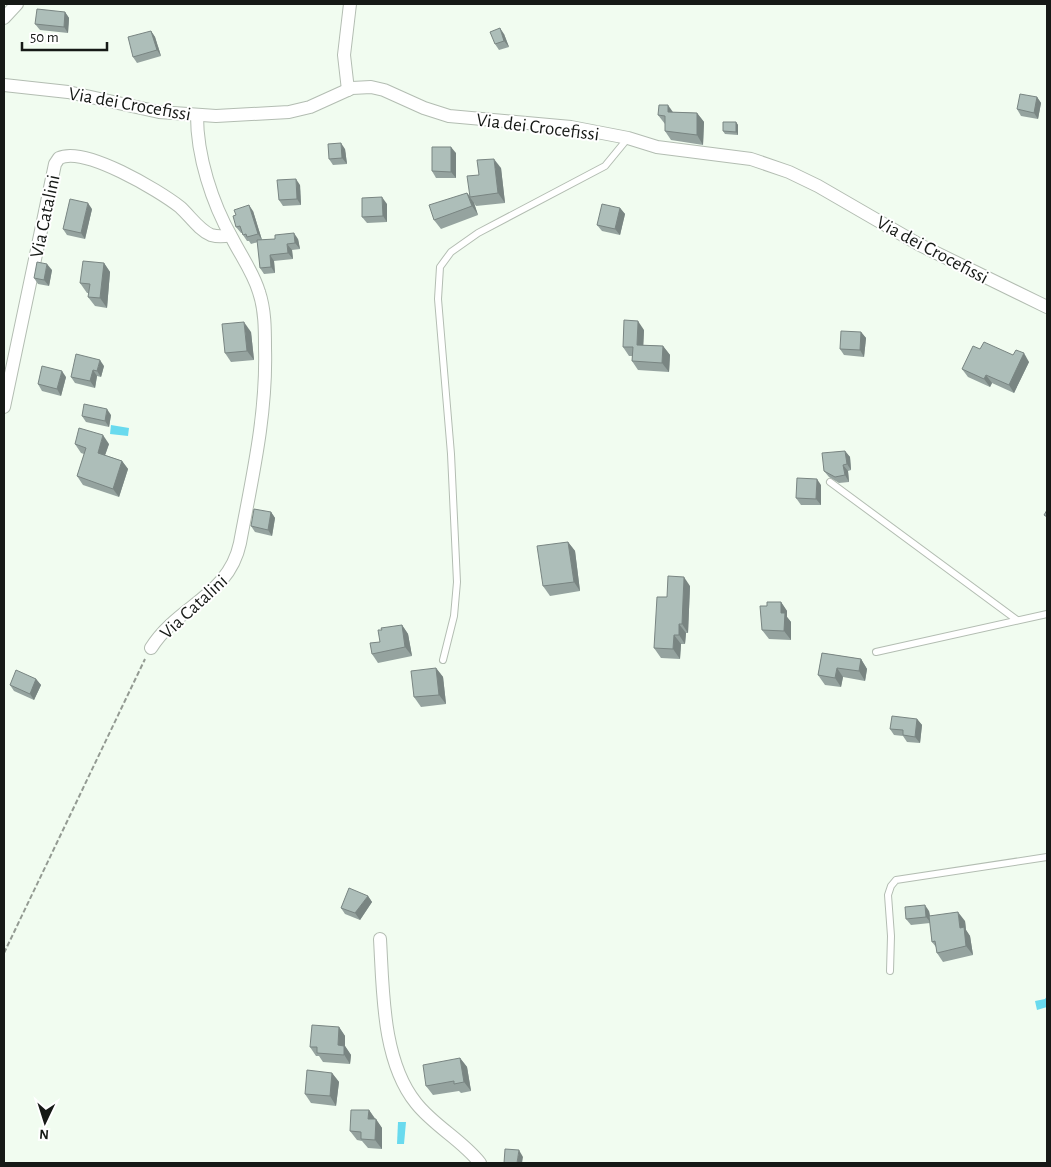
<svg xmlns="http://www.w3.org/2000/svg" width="1051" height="1167" font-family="'Alegreya Sans',sans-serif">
	<rect width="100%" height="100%" fill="#f1fcf0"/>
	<g fill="#69daee">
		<polygon points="111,425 129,428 128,436 110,434"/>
		<polygon points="1047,996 1047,1007 1037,1010 1035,1001 1045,999"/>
		<polygon points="398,1122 406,1122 404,1144 397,1144"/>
	</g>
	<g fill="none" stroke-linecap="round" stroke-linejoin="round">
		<defs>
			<g id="lane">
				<polyline points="830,482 1017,620"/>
				<polyline points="876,652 1047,614"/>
				<polyline points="443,660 454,616 457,582 451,454 438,299 440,267 451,252 478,233 605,166 628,138"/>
				<polyline points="890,971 891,936 888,895 891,886 896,880 1047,857"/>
			</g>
			<g id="street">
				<polyline points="4,18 17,4"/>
				<polyline points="4,85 68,92 159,112 216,116 289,112 310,107 352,88 371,87 384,90 424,108 449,116 571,127 628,138 657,147 751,159 789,172 818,186 920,245 1047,307"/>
				<polyline points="348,90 344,55 350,4"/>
				<path d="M4,407l51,-243 4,-6c26,-12 99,32 121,49 10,9 19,23 31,28 7,2 12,2 19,0"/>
				<path d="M151,648c27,-43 78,-52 89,-105 12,-65 27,-128 25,-195 0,-19 0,-38 -6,-56 -6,-20 -18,-36 -27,-54 -20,-35 -35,-82 -35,-122"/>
				<path d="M380,939c3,51 2,122 36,164 18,23 46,37 64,60"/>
			</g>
		</defs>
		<use href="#lane" stroke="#b3bdb2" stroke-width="8"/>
		<use href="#street" stroke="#b3bdb2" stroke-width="14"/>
		<polyline stroke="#949b93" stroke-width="2" stroke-dasharray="5 2.5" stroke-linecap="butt" points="4,953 145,659"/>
		<use href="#lane" stroke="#fff" stroke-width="6"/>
		<use href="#street" stroke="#fff" stroke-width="12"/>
	</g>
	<g fill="#95a39f">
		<polygon points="65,12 69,18 68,33 40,30 35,24"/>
		<polygon points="151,31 155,37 161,56 137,63 133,57"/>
		<polygon points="504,34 509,47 499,50 495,44"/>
		<polygon points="1037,97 1041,103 1038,119 1021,116 1017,109"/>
		<polygon points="673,112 697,113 704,122 703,145 671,140 665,131 665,124 658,115"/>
		<polygon points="736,122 738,125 738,135 725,134 723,131"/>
		<polygon points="345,149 347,164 333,165 329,159"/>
		<polygon points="456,153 456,178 436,178 432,171"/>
		<polygon points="501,168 505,203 476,206 474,203 478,215 441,229 434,220 467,193 470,196 479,175"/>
		<polygon points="300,185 301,205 283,206 279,200"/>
		<polygon points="387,204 387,222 367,223 362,217"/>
		<polygon points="620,208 625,214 620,235 602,231 597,225"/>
		<polygon points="92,209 85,239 67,235 63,229"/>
		<polygon points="253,211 262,240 298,239 300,249 292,250 293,259 274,261 275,273 264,274 260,268 258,242 251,244 249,241 247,241 243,235 242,233 241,233 236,227"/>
		<polygon points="104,263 110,272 107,308 95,306 88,297 89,293 87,293 80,283"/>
		<polygon points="52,270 49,286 38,284 34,278"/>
		<polygon points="644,330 643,345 663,346 670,355 669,372 638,370 632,361 632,356 629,356 623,347"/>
		<polygon points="251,332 254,360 231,362 225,353"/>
		<polygon points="861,332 866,338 864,357 844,355 840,349"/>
		<polygon points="980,349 1013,355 1029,362 1014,393 992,383 990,387 968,377 962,369"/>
		<polygon points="104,366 101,377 97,376 95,388 75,383 71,377"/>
		<polygon points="66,377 61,396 42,391 38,384"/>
		<polygon points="111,415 109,427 86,422 82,416"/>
		<polygon points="75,444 109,444 105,455 122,461 128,469 119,497 83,485 77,476 84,454 81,453"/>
		<polygon points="845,451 850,457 851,470 848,471 849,482 839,483 829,477 824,471"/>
		<polygon points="821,485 821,505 801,505 796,498"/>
		<polygon points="271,512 275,518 272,536 255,532 251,526"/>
		<polygon points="568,542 575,551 580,591 550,596 543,586"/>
		<polygon points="690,586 688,633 686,633 685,644 681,644 680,659 661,658 654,648 667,597"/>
		<polygon points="781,602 787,611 787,617 791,622 791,640 769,639 762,630"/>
		<polygon points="402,625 408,634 412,656 378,663 372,654 380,642"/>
		<polygon points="822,653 861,659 867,669 865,681 843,677 841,687 825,685 818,675"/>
		<polygon points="436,668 443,677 446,704 421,707 414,697"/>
		<polygon points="36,679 41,685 34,700 14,691 10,685"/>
		<polygon points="917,719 922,725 920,743 907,742 903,736 894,735 890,729"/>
		<polygon points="368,896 372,902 360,920 345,914 341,908"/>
		<polygon points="929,911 930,916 965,921 966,930 970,936 973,955 943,962 937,953 936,947 932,942 930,923 911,925 906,919"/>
		<polygon points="339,1027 345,1036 345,1046 351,1055 350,1064 323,1062 319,1056 316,1056 310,1047"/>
		<polygon points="460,1058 467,1067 471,1091 461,1093 459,1091 433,1095 426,1086"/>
		<polygon points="332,1073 339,1082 336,1106 311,1103 305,1094"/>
		<polygon points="369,1110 382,1128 382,1149 368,1148 362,1141 357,1140 350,1131"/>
	</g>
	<g fill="#798582">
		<polygon points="65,12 69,18 68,33 64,27"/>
		<polygon points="500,28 504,34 509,47 504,41"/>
		<polygon points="151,31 155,37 161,56 157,50"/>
		<polygon points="1037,97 1041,103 1038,119 1034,113"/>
		<polygon points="668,105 675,115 668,112"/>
		<polygon points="697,113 704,122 703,145 697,135"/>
		<polygon points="736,122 738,125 738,135 736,132"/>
		<polygon points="341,143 345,149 347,164 342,158"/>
		<polygon points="451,147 456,153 456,178 451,172"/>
		<polygon points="494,159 501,168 505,203 498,193"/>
		<polygon points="296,179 300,185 301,205 297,199"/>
		<polygon points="467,193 474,203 478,215 472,206"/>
		<polygon points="382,197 387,204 387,222 383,216"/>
		<polygon points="88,203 92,209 85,239 81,233"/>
		<polygon points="249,205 253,211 262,240 258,234"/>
		<polygon points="620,208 625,214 620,235 615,229"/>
		<polygon points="294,233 298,239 300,249 295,243"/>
		<polygon points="287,244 292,250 293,259 288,253"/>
		<polygon points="270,255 274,261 275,273 271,267"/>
		<polygon points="104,263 110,272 107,308 100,298"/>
		<polygon points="47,264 52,270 49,286 44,280"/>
		<polygon points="638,321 644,330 643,354 637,345"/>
		<polygon points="244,322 251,332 254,360 247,351"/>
		<polygon points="861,332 866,338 864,357 860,350"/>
		<polygon points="663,346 670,355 669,372 662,363"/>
		<polygon points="1024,353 1029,362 1014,393 1009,385"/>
		<polygon points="100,360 104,366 101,377 97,371"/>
		<polygon points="93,370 97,376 95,388 90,381"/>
		<polygon points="62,371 66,377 61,396 57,389"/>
		<polygon points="986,375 992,383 990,387 984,379"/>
		<polygon points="107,409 111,415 109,427 105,421"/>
		<polygon points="103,435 109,444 103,461 98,453"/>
		<polygon points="845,451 850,457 851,470 847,464"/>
		<polygon points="122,461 128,469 119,497 113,489"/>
		<polygon points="843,465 848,471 849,482 845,475"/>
		<polygon points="817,479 821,485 821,505 816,499"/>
		<polygon points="271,512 275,518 272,536 268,530"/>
		<polygon points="568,542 575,551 580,591 574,582"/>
		<polygon points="684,577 690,586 688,633 682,624"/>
		<polygon points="781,602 787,611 787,617 791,622 791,640 784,631 781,613"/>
		<polygon points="679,624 686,633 685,644 679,635"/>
		<polygon points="402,625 408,634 412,656 405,647"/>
		<polygon points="674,635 681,644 680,659 673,649"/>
		<polygon points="861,659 867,669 865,681 859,671"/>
		<polygon points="436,668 443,677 446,704 439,695"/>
		<polygon points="837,668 843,677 841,687 835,678"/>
		<polygon points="36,679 41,685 34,700 30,694"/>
		<polygon points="917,719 922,725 920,743 915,737"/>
		<polygon points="368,896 372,902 360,920 355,913"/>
		<polygon points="925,905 929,911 931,923 926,917"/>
		<polygon points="958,912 965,921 966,930 970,936 973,955 966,946 960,928"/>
		<polygon points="339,1027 345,1036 345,1046 351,1055 350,1064 338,1045"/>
		<polygon points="460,1058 467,1067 471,1091 464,1082"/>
		<polygon points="332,1073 339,1082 336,1106 330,1096"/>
		<polygon points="369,1110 375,1119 368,1119"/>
		<polygon points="376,1119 382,1128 382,1149 375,1140"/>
		<polygon points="519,1150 523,1157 522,1163 517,1163"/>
	</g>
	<g fill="#adbeb9" stroke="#798582">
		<polygon points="37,9 65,12 64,27 35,24"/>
		<polygon points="500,28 504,41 495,44 490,32"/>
		<polygon points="151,31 157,50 133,57 128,37"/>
		<polygon points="1020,94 1037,97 1034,113 1017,109"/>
		<polygon points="659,105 668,105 668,112 697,113 697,135 665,131 665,116 658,115"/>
		<polygon points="723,122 736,122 736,132 723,131"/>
		<polygon points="341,143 342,158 329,159 328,144"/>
		<polygon points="432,147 451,147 451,172 432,171"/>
		<polygon points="494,159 498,193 470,197 467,176 479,175 477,160"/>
		<polygon points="296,179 297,199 279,200 277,180"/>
		<polygon points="467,193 472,206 434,220 429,205"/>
		<polygon points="382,197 383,216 362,217 362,198"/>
		<polygon points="70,199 88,203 81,233 63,229"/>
		<polygon points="602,204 620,208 615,229 597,225"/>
		<polygon points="249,205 258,234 247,237 246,234 243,235 240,226 236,227 233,216 236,215 234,210"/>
		<polygon points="294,233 295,243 287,244 288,253 270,255 271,267 260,268 257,240 275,239 275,235"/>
		<polygon points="83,261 104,263 100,298 88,297 90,284 80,283"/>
		<polygon points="37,262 47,264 44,280 34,278"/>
		<polygon points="624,320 638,321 637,345 663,346 662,363 632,361 633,347 623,347"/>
		<polygon points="244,322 247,351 225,353 222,324"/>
		<polygon points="841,331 861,332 860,350 840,349"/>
		<polygon points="984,342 1013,355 1016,350 1024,353 1009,385 986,375 984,379 962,369 973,346 980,349"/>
		<polygon points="76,354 100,360 97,371 93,370 90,381 71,377"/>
		<polygon points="42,366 62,371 57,389 38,384"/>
		<polygon points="84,404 107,409 105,421 82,416"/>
		<polygon points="79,428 103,435 98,453 122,461 113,489 77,476 86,448 75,444"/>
		<polygon points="845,451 847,464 843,465 845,475 835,477 824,471 822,453"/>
		<polygon points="797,478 817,479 816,499 796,498"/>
		<polygon points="254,509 271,512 268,530 251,526"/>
		<polygon points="1047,510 1047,517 1044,515"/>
		<polygon points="568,542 574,582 543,586 537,546"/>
		<polygon points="668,576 684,577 682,624 679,624 679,635 674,635 673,649 654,648 657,597 667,597"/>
		<polygon points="767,602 781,602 781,613 785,613 784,631 762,630 760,606 767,606"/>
		<polygon points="402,625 405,647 372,654 370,643 380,642 378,630 382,630 381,628"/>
		<polygon points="822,653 861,659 859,671 837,668 835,678 818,675"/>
		<polygon points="436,668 439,695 414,697 411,671"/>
		<polygon points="16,670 36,679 30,694 10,685"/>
		<polygon points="892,716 917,719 915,737 903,735 903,730 890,729"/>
		<polygon points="349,888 368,896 355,913 341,908"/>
		<polygon points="925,905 926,917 906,919 905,907"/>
		<polygon points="958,912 960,928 964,927 966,946 937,953 935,941 932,942 929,916"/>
		<polygon points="312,1025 339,1027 338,1045 344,1046 344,1055 317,1053 317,1047 310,1047"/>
		<polygon points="460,1058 464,1082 454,1084 454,1081 426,1086 423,1065"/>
		<polygon points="307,1070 332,1073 330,1096 305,1094"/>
		<polygon points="351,1110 369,1110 368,1119 376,1119 375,1140 361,1139 361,1132 350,1131"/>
		<polygon points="505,1149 519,1150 517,1163 504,1163"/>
	</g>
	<g text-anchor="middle" stroke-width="4" stroke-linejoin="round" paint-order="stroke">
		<g font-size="19" fill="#161916" stroke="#fff">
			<text transform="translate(130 103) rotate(10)" y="7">Via dei Crocefissi</text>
			<text transform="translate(538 126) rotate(7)" y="7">Via dei Crocefissi</text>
			<text transform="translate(44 216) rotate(-78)" y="7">Via Catalini</text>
			<text transform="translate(933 249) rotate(28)" y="7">Via dei Crocefissi</text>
			<text transform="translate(193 606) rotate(-43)" y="7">Via Catalini</text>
		</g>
	</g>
	<rect width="1051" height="1167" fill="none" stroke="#161916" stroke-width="10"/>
	<g transform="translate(45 1122) rotate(184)" stroke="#ffffff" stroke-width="4" paint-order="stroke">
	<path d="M0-4L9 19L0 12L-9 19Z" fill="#161916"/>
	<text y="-8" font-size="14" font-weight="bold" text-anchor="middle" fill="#161916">N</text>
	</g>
	<path d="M22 42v8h85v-8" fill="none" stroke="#161916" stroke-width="2.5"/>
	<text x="30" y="42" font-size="15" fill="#161916" stroke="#ffffff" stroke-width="4" paint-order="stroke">50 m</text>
</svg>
